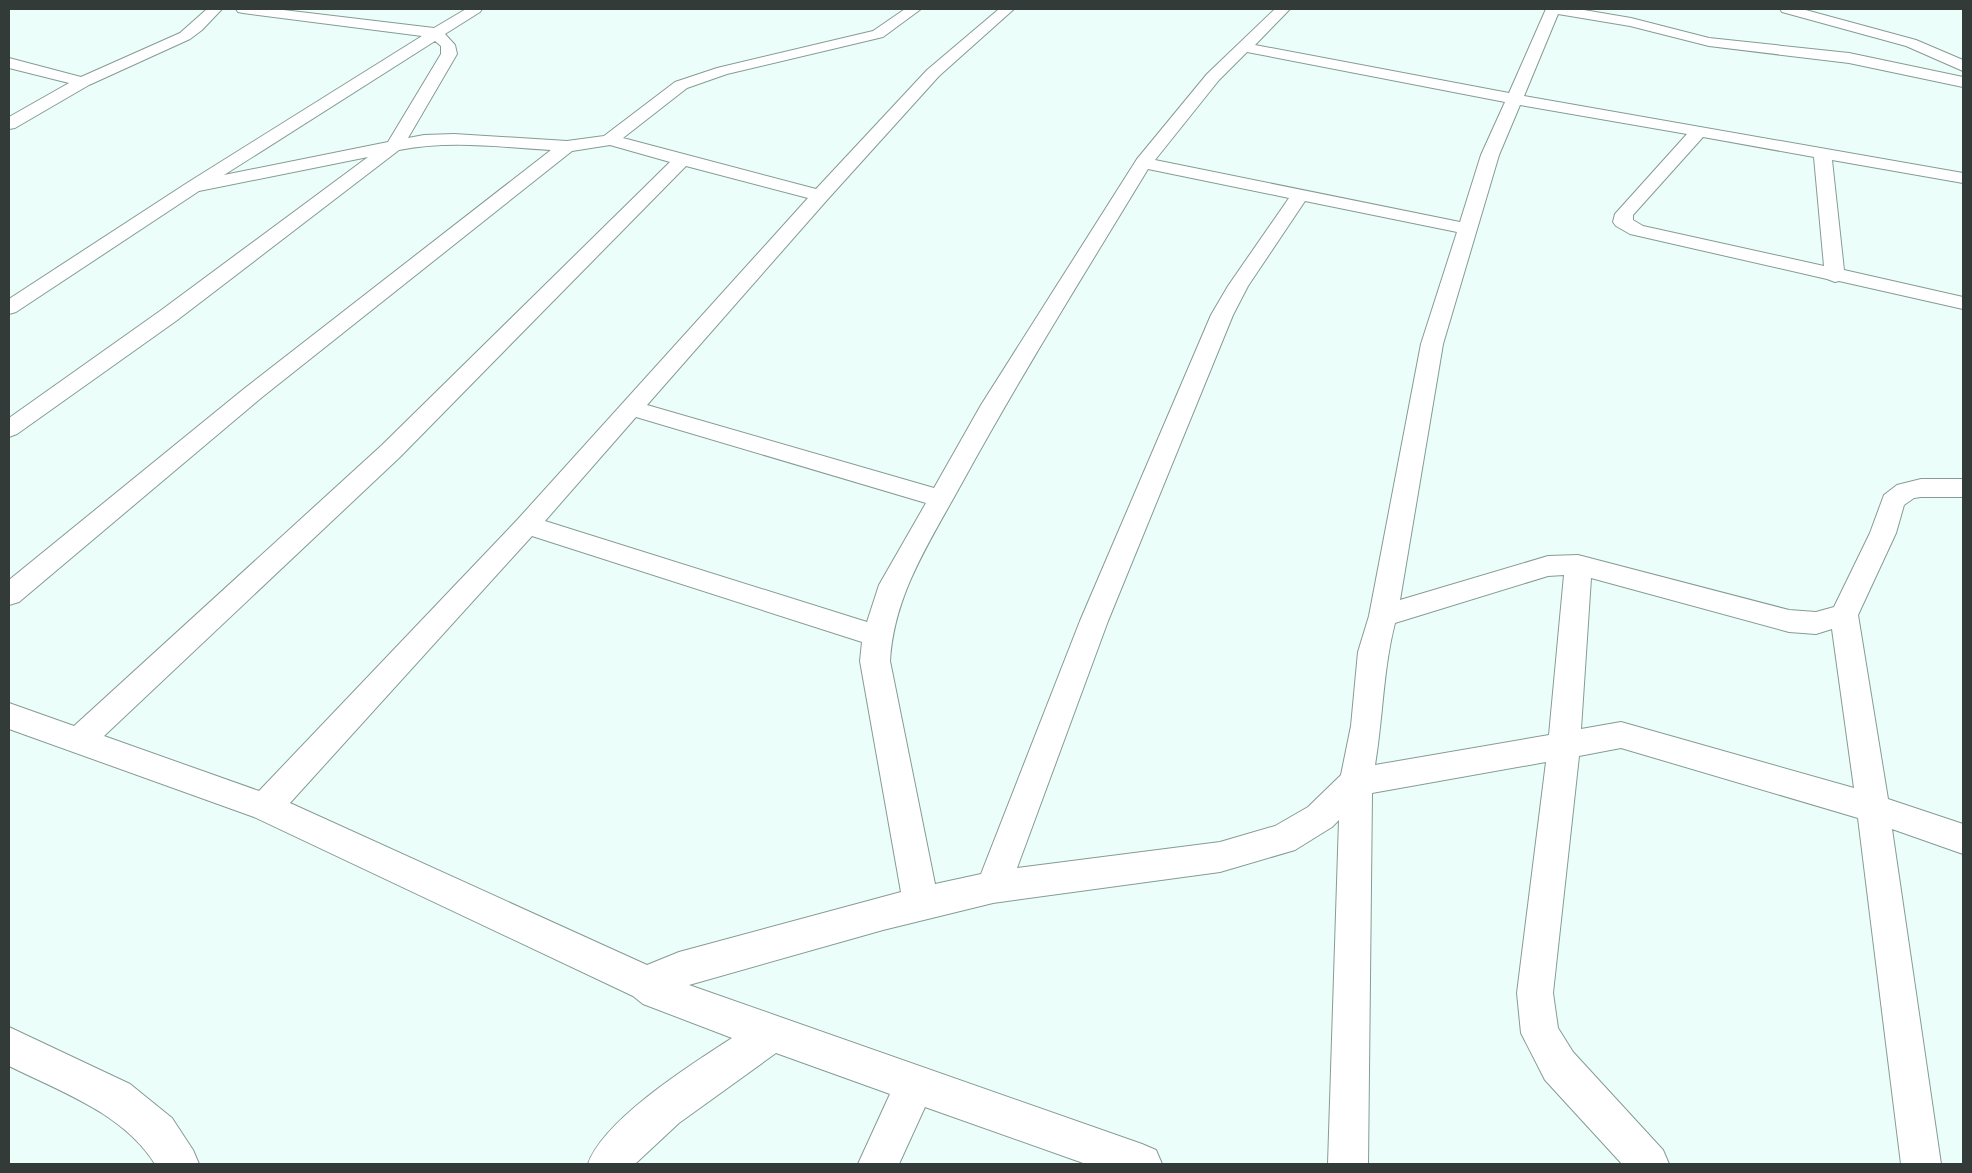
<svg xmlns="http://www.w3.org/2000/svg" width="1972" height="1173" font-family="'Open Sans',sans-serif">
	<rect width="100%" height="100%" fill="#ecfef9"/>
	<g fill="none" stroke-linecap="round" stroke-linejoin="round">
		<defs>
			<g id="street">
				<polygon points="207,9 222,9 202,30 190,39 89,85 15,128 9,129 9,117 69,83 9,68 9,58 81,77 180,33"/>
				<path d="M236,9h39l159,19 32,-19h16l-2,3 -35,22 10,11 2,9 -49,84 16,-3 30,-1 113,7 37,-5 71,-54 42,-14 156,-37 32,-22h16l-38,28 -156,37 -40,14 -64,50 193,51 111,-119 72,-61h15l-75,67 -112,124 -180,205 287,83 47,-83 156,-246 70,-85 68,-65h15l-35,36 254,48 37,-84h32l53,9 78,20 140,15 114,24v10l-114,-24 -140,-17 -79,-20 -72,-12 -34,82 439,77v10l-131,-23 12,110 119,27v12l-124,-28 -4,1 -8,-3 -197,-45 -14,-8 -3,-4 2,-8 72,-80 -167,-29 -21,50 -56,189 -43,256 148,-44 30,-1 211,55 27,2 18,-5 36,-74 14,-38 13,-10 24,-6h42v18h-42l-7,1 -10,7 -8,28 -38,82 30,184 75,25v30l-71,-25 49,335h-40l-43,-346 -237,-70 -42,8 -26,237 5,35 15,24 90,98 6,14h-47l-77,-84 -24,-47 -4,-40 29,-231 -174,31 -4,371h-40l11,-344 -7,7 -37,23 -75,22 -227,31 -110,27 -194,55 453,159 14,6 6,14h-76l-161,-57 -26,57h-41l32,-70 -114,-41 -97,70 -44,41h-47c16,-45 104,-100 144,-126l-89,-34 -10,-8 -379,-179 -245,-88v-26l65,23 308,-281 288,-283 -60,-17 -38,6 -311,247 -242,204 -10,3v-25l236,-192 306,-238c-51,-3 -102,-10 -152,0l-223,171 -159,113 -8,3v-19l151,-107 208,-154 -169,34 -183,121 -7,2v-15l178,-116 235,-147 -179,-23 -5,-1zM435,41l6,5v8l-53,88 -164,33zM1247,52l258,50 -24,53 -21,67 -305,-62 64,-80zM1703,137l111,20 10,109 -181,-40 -10,-6v-5zM686,166l122,32 -290,321 -259,272 -155,-55 296,-279zM1148,169l141,29 -61,88 -17,29 -131,306 -99,253 -46,10 -45,-223c4,-68 41,-121 73,-180 58,-106 122,-208 185,-312zM1305,201l152,31 -36,112 -52,272 -11,36 -7,74 -10,49 -33,32 -33,19 -55,16 -203,26 91,-247 125,-306 15,-29zM636,417l290,86 -47,82 -12,37 -322,-101zM532,536l330,106 -2,19 41,231 -222,60 -32,13 -357,-162zM1564,575l-15,160 -174,30c8,-47 8,-96 20,-142l153,-47zM1591,578l198,54 27,2 16,-5 22,159 -233,-66 -40,7z"/>
				<polygon points="1780,9 1802,9 1916,40 1963,60 1963,71 1906,46 1782,12"/>
				<path d="M9,1027l121,57 42,34 21,32 6,14h-44c-32,-51 -94,-72 -146,-98z"/>
			</g>
		</defs>
		<use href="#street" stroke="#869b95" stroke-width="2"/>
		<use href="#street" fill="#fff" fill-rule="evenodd"/>
	</g>
	<rect width="1972" height="1173" fill="none" stroke="#323b38" stroke-width="20"/>
</svg>
